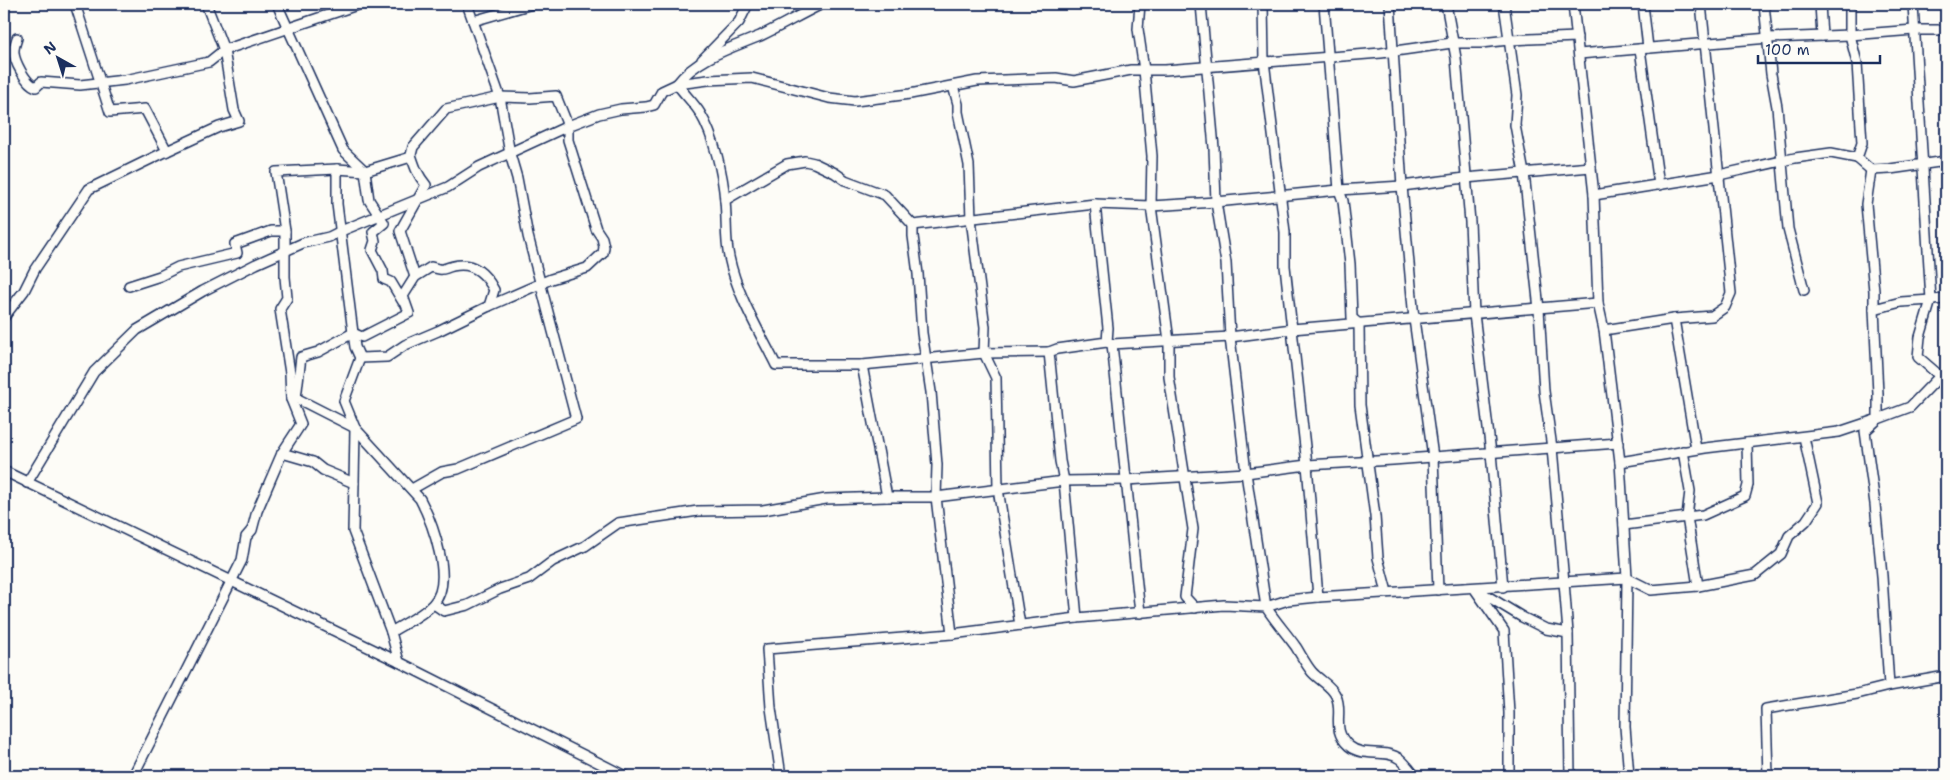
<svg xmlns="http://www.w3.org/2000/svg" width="1950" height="780" font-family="'Shantell Sans',sans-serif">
	<rect width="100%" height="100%" fill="#fdfcf7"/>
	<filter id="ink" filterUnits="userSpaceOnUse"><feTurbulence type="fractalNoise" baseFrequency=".02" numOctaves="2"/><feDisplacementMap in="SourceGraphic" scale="10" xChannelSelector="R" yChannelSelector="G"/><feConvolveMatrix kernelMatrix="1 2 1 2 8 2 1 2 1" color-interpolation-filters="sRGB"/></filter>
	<g filter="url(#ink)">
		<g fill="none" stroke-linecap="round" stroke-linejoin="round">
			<defs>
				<g id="street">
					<polyline points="75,4 110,112 145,109 167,151"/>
					<polyline points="277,4 343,150 365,171 369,200 384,223 373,232 375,241 372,250 383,271 384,279 391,282 403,302"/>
					<polyline points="1140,4 1138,29 1144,70 1152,156 1151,206 1169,341 1169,377 1193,529 1185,597 1195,608"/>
					<polyline points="1201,4 1214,148 1216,202 1226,263 1230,337 1246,473 1266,607 1288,600 1318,597 1627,578 1651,590 1698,586 1755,575 1781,554 1789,536 1806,521 1818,503 1804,437"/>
					<polyline points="1263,4 1264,61 1285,232 1285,266 1307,465 1318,597"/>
					<polyline points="1324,4 1339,190 1343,201 1350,264 1352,318 1359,324 1360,405 1375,516 1378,558 1387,592"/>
					<polyline points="1390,4 1402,186 1414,319 1433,457 1438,590"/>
					<polyline points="1446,4 1456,58 1470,222 1474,314 1491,453 1503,587"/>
					<polyline points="1504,4 1517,95 1515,125 1524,173 1539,309 1544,391 1552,448 1564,582 1568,633 1570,776"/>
					<polyline points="1573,4 1594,195 1598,303 1604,330 1620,462 1627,578 1625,727 1629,776"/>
					<polyline points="1643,4 1648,48"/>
					<polyline points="1764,4 1771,74 1777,107 1788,229 1804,290"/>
					<polyline points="1820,4 1822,36"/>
					<polyline points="1850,4 1850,35 1857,63 1862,143 1857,158 1871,170 1890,169 1946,161"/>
					<polyline points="1913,4 1931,300 1920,337 1918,357 1940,376"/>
					<polyline points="473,21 532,4"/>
					<path d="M17,38c-1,4 -3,8 -3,12 -1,10 12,34 22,37l5,-5 39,3 45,-5 84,-18 15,-12 136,-46"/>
					<polyline points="1640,49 1659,185"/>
					<polyline points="1579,54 1769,38 1850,35 1914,30 1946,30"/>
					<polyline points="702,60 739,22 748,4"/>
					<path d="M677,84c7,10 17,19 23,29 14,23 23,61 25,88 2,19 0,38 4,56 8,38 30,74 47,108h86l122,-12 65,-1"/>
					<path d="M677,84c20,-26 54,-36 83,-48 21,-10 41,-22 62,-32"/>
					<polyline points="953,86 958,104 958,112 969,165 971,219 985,327 984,353 996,378 998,489 1020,625"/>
					<polyline points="337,169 337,204 353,333 355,347 360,358 344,401 355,428 354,483"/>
					<polyline points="1594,195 1719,175 1795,158 1831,153 1857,158"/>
					<path d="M725,200l62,-36 18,-3 9,2 21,10 10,7 40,15 28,30 182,-21 13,124 -1,14 -50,7 -8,3 11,109 4,20 13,137 147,-13 42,2c9,14 20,26 30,40 5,8 10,18 16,25 8,9 19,13 24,24 8,17 -6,33 13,50 14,12 36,2 51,13 6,5 10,11 15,17"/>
					<polyline points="1095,204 1151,206 1216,202 1339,190 1402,186 1465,178 1591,167"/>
					<polyline points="285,231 285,277 287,298 280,309 290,373 291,399"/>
					<path d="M415,277l-15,-46 26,-46c-9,-11 -11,-18 -15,-30l2,-8 33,-38 54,-12 30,1 26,-2 12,30v14l28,89 6,9 2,9 -1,6 -16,15 -36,11 -62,27"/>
					<polyline points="129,286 160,276 178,267 237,253 235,244 271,231 285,231 276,172 337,169 365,171 411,157"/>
					<polyline points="1874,309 1901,302 1946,299"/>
					<polyline points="4,317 24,291 35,269 89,189 167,151 219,127 239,121 234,110 224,50 206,4"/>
					<polyline points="1674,319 1696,449"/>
					<polyline points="1604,330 1674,319 1712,316 1725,307 1731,293 1701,4"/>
					<polyline points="1107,342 1112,344 1230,337 1292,329 1598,303"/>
					<polyline points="1112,344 1140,613"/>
					<polyline points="862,365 887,497 936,497 937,465 931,392 922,333 918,274 913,236 913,225"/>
					<path d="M296,398l59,30 65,71c12,23 35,83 13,105 -11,12 -28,19 -42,28"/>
					<polyline points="1683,451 1690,491 1687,517 1698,586"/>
					<polyline points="282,453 313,462 323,470 354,483 353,531 391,632 399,662"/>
					<polyline points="1620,462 1705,448 1839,432 1878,419 1878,394 1874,309 1874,291 1866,204 1871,170"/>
					<polyline points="4,471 399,662 625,776"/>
					<polyline points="27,483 94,372 137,330 203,291 256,264 303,243 329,237 341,231 448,187 479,167 568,126 599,114 621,109 646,107 654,105 662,91 677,84 708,80 752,78 829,98 855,101 910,94 977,81 1056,78 1074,81 1131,70 1165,70 1381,53 1452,43 1481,43 1509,40 1577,37"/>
					<polyline points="412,489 442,472 458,469 576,419 528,236 517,178 510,154 500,97 467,4"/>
					<polyline points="1624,525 1703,515 1745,496 1748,485 1747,443"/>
					<polyline points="434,604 444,611 468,605 500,589 529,579 553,561 585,546 618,523 698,511 763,510 826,499 887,497"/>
					<polyline points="1077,618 952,634 936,497 1064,481 1126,480 1246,473 1307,465 1393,460 1618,443"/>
					<polyline points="1889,686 1946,676"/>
					<path d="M133,776l109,-216 4,-23 6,-7 5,-19 25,-58 19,-29 -10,-25 5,-1 5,-41 17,-5 35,-19 9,4 47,-24 -6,-17 12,-19 16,-10c14,4 10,2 22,-1 20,-5 33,8 41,24l-5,16 -51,25 -33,14 -18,12 -27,1"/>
					<polyline points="781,776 771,708 767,649 952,634"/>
					<polyline points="1509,776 1509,713 1504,631 1474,588 1522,617 1546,629 1568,633"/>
					<polyline points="1768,776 1766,709 1857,694 1889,686 1882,576 1875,504 1865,431 1878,419 1910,407 1940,376 1941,378 1946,372"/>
				</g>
			</defs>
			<use href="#street" stroke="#1b2f5e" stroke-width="12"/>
			<use href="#street" stroke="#fdfcf7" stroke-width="9"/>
		</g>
	</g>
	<rect width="1950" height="780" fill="none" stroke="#fdfcf7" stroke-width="20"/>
	<rect x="10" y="10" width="1930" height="760" fill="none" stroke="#1b2f5e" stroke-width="2" filter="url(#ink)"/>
	<g transform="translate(58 58) rotate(321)" stroke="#fdfcf7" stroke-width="4" paint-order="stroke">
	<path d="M0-4L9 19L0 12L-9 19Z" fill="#1b2f5e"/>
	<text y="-8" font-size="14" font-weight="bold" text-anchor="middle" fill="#1b2f5e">N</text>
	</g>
	<path d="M1758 55v8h122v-8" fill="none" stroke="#1b2f5e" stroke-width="2.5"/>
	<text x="1765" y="55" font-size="15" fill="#1b2f5e" stroke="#fdfcf7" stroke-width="4" paint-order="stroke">100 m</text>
</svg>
